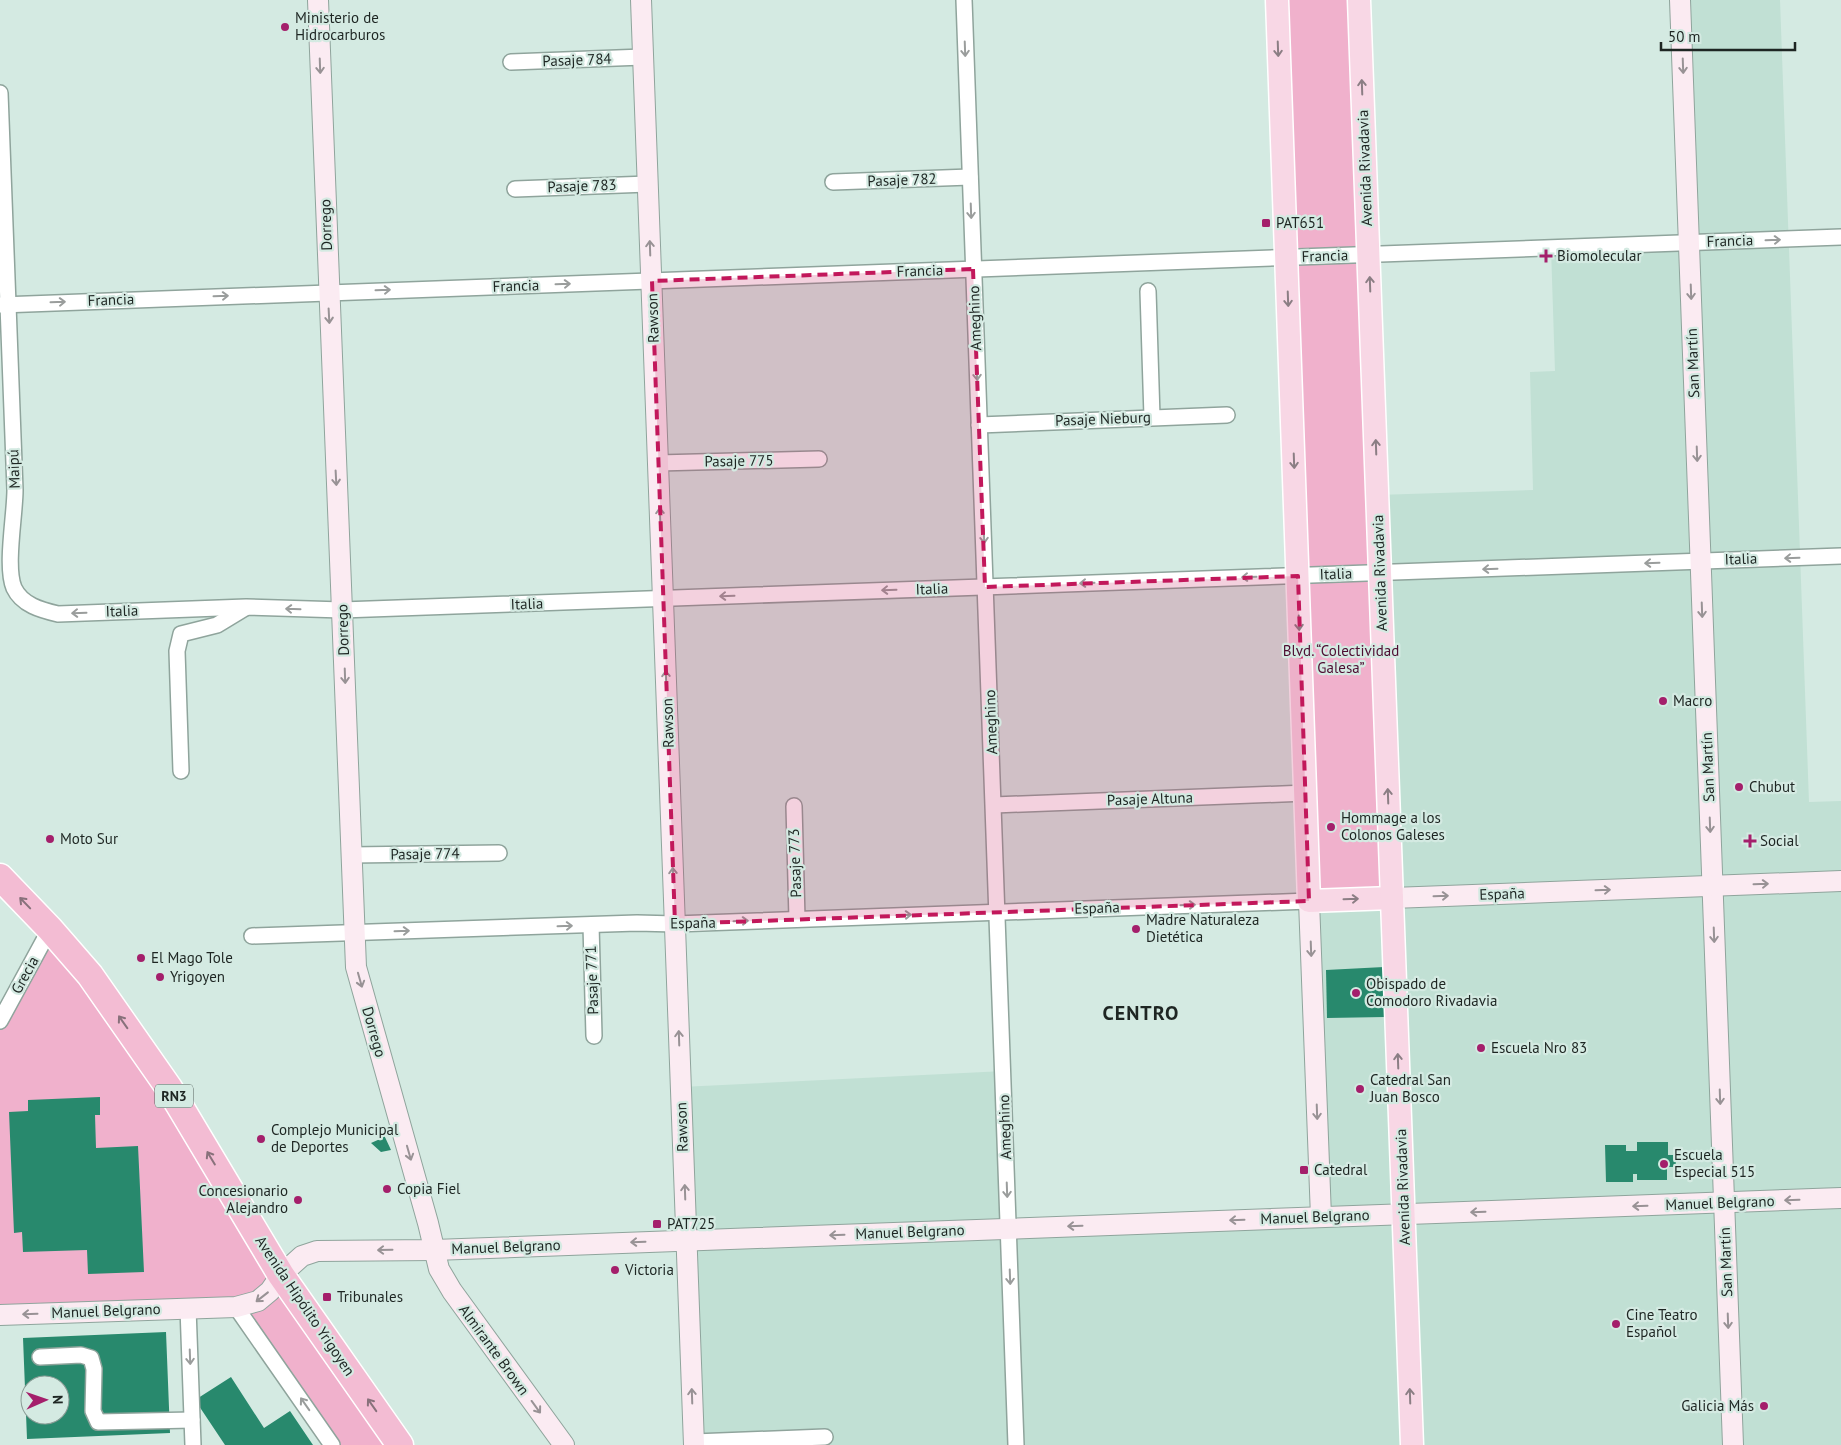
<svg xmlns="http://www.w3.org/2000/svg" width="1841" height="1445" font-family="'PT Sans',sans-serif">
	<rect width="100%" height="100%" fill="#d4eae2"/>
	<polygon fill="#c1e0d4" points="1680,0 1780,0 1809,802 1841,801 1841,1445 694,1445 681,1087 1004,1071 1008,1229 1321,1217 1309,901 1377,495 1533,490 1530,372 1555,371 1551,248 1689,243"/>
	<g fill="#f0b1cc">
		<polygon points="1277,0 1359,0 1392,898 1309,901"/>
		<polygon points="50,929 400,1445 332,1445 236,1307 0,1315 0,1021"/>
	</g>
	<g fill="#28896d" fill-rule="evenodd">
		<polygon points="1384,967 1385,1017 1327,1018 1326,970"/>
		<polygon points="100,1097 100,1115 95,1115 96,1148 138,1146 144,1272 88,1274 87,1250 23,1252 22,1232 14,1233 9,1112 28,1111 28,1100"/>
		<polygon points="380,1134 384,1135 391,1150 381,1152 371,1143 380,1139"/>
		<polygon points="1637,1142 1668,1142 1668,1155 1676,1155 1676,1167 1667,1167 1667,1180 1637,1180 1637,1174 1633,1174 1633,1182 1606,1182 1605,1145 1626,1145 1626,1151 1637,1151"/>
		<path d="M166,1332l4,101 -143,6 -4,-101zM30,1385h30v30h-30z"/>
		<polygon points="231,1377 264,1428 290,1411 313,1445 225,1445 195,1400"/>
	</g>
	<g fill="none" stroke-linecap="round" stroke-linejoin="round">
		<defs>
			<g id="street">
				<polyline points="964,0 1016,1445"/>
				<polyline points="511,62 643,57"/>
				<path d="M0,93c6,133 11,265 15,397 0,25 -10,77 -1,98 8,17 27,22 44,26l188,-7 96,3 1499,-54"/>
				<polyline points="833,182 970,177"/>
				<polyline points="515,189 648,184"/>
				<polyline points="1148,291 1152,417"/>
				<polyline points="1,305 1841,237"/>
				<polyline points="979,425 1227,415"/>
				<polyline points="658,463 819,459"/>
				<polyline points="181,771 177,651 181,634 217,625 245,608"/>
				<polyline points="994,805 1306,793"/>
				<polyline points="794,806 797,919"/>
				<polyline points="351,855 499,853"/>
				<polyline points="591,925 594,1036"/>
				<polyline points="252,936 637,923 675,924 1309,901"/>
				<polyline points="0,1021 50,929"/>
				<polyline points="236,1307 332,1445"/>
				<polyline points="188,1308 193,1445"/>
				<polyline points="40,1357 81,1355 91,1358 94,1369 93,1411 98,1422 192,1420"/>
				<polyline points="694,1442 825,1437"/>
			</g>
			<g id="secondary">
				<polyline points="318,0 356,967 428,1223 439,1269 452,1291 564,1445"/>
				<polyline points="641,0 694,1445"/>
				<polyline points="1680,0 1733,1445"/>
				<polyline points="1392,898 1841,881"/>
				<polyline points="1309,901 1321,1217"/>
				<polyline points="0,1315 236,1307 258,1301 270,1291 281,1275 302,1256 317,1251 434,1250 1841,1198"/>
			</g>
			<g id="primary">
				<polyline points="1277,0 1309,901 1392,898"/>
				<polyline points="1359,0 1412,1445"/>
			</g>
			<polyline id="highway" points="0,877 50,929 90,975 169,1088 281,1275 400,1445"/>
		</defs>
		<use href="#street" stroke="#8fa49c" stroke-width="18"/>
		<use href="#secondary" stroke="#8fa49c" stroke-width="22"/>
		<use href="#primary" stroke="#fff" stroke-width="25"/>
		<use href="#highway" stroke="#fff" stroke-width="29"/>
		<use href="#street" stroke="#fff" stroke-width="15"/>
		<use href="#secondary" stroke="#fbebf2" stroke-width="20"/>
		<use href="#primary" stroke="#f8d7e5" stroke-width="22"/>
		<use href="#highway" stroke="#f3bcd3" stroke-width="26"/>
	</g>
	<defs><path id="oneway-shaft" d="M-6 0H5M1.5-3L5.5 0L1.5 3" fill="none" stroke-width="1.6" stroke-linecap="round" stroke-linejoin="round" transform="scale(1.25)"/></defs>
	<g stroke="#9a9d9c">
		<use href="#oneway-shaft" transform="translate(965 49) rotate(88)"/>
		<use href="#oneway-shaft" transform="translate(971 211) rotate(88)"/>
		<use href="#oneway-shaft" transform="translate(1773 240) rotate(-2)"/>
		<use href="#oneway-shaft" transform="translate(563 284) rotate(-2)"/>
		<use href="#oneway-shaft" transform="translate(383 290) rotate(-2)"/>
		<use href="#oneway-shaft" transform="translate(221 296) rotate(-2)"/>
		<use href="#oneway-shaft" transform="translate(58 302) rotate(-2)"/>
		<use href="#oneway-shaft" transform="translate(977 373) rotate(88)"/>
		<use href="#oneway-shaft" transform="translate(984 536) rotate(88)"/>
		<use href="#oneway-shaft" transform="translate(1792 558) rotate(178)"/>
		<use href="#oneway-shaft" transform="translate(1652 563) rotate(178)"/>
		<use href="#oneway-shaft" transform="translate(1490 569) rotate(178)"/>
		<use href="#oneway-shaft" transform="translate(1249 577) rotate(178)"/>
		<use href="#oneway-shaft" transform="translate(1087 583) rotate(178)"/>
		<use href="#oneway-shaft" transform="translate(889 590) rotate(178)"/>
		<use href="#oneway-shaft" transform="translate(727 596) rotate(178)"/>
		<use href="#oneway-shaft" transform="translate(293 609) rotate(-178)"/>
		<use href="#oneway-shaft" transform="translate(79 613) rotate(178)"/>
		<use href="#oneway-shaft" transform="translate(1188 905) rotate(-2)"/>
		<use href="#oneway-shaft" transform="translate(904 915) rotate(-2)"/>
		<use href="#oneway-shaft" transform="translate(741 921) rotate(-2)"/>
		<use href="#oneway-shaft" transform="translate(565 926) rotate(-2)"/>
		<use href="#oneway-shaft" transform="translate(402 931) rotate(-2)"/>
		<use href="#oneway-shaft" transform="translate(1007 1190) rotate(88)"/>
		<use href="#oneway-shaft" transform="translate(1010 1277) rotate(88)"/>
		<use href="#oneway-shaft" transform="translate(190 1357) rotate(88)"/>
		<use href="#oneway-shaft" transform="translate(305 1404) rotate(-125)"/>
	</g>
	<g stroke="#8b7e84">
		<use href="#oneway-shaft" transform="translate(1278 49) rotate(88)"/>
		<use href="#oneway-shaft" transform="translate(1362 87) rotate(-92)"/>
		<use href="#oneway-shaft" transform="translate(1370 284) rotate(-92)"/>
		<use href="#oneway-shaft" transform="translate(1288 299) rotate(88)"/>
		<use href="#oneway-shaft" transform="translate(1376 447) rotate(-92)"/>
		<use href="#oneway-shaft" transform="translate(1294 461) rotate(88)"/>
		<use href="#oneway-shaft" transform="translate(1299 623) rotate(88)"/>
		<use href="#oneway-shaft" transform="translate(1388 796) rotate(-92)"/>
		<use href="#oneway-shaft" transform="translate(1351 899) rotate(-2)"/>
		<use href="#oneway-shaft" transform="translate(1398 1061) rotate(-92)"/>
		<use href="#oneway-shaft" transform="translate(1410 1396) rotate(-92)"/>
	</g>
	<g stroke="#989295">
		<use href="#oneway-shaft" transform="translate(320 66) rotate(88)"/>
		<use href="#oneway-shaft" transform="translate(1683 66) rotate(88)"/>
		<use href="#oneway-shaft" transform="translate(650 248) rotate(-92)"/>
		<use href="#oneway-shaft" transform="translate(1691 292) rotate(88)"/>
		<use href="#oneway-shaft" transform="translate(329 316) rotate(87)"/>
		<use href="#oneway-shaft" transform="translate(1697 454) rotate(88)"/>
		<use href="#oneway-shaft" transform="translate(336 478) rotate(87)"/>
		<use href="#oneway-shaft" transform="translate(660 515) rotate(-92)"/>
		<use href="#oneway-shaft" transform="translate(1702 610) rotate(88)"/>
		<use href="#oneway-shaft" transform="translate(345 676) rotate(88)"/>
		<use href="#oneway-shaft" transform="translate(666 678) rotate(-92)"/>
		<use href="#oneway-shaft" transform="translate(1710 825) rotate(88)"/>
		<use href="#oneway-shaft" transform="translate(673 875) rotate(-92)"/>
		<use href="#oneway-shaft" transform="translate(1761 884) rotate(-2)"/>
		<use href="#oneway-shaft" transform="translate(1603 890) rotate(-2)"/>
		<use href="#oneway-shaft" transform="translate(1441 896) rotate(-2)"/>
		<use href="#oneway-shaft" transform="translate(1714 935) rotate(88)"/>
		<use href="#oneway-shaft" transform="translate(1311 949) rotate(88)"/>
		<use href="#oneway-shaft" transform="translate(360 980) rotate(74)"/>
		<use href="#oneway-shaft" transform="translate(679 1038) rotate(-92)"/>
		<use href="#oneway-shaft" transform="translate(1720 1097) rotate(88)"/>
		<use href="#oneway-shaft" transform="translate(1317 1112) rotate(88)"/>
		<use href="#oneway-shaft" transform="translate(409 1153) rotate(74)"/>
		<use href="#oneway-shaft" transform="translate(685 1192) rotate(-92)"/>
		<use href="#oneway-shaft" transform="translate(1792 1200) rotate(178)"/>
		<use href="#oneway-shaft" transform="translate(1640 1206) rotate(178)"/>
		<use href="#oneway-shaft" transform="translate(1478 1212) rotate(178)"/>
		<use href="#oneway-shaft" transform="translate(1237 1220) rotate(178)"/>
		<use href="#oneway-shaft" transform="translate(1075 1226) rotate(178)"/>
		<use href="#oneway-shaft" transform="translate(837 1235) rotate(178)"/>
		<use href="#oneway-shaft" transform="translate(638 1242) rotate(178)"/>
		<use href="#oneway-shaft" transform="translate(385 1250) rotate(179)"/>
		<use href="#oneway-shaft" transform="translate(262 1297) rotate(142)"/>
		<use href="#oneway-shaft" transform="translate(30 1314) rotate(178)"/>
		<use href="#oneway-shaft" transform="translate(1728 1321) rotate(88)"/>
		<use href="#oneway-shaft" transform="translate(692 1396) rotate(-92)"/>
		<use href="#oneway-shaft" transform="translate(536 1407) rotate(54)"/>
	</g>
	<g stroke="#88717b">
		<use href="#oneway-shaft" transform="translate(25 903) rotate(-134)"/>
		<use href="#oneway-shaft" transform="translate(123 1022) rotate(-125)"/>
		<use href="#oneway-shaft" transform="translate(211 1158) rotate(-121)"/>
		<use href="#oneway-shaft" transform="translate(372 1405) rotate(-125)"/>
	</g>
	<path fill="#c2185b" fill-opacity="0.2" stroke="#c2185b" stroke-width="4" stroke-dasharray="10 6" stroke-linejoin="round" d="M973,269l12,318 313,-11 11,325 -634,23 -23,-643z"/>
	<g fill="#a41f6b" stroke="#d4eae2" stroke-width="2">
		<circle cx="285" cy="27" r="5"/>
		<rect x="1261" y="218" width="10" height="10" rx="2.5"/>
		<path d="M1543.5 248.5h5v5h5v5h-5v5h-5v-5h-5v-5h5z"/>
		<circle cx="1663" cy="701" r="5"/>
		<circle cx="1739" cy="787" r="5"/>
		<circle cx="1331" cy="827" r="5"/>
		<circle cx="50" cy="839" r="5"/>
		<path d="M1747.5 833.5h5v5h5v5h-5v5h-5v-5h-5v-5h5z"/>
		<circle cx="1136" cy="929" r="5"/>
		<circle cx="141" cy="958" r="5"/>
		<circle cx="160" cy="977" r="5"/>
		<circle cx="1356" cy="993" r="5"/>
		<circle cx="1481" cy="1048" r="5"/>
		<circle cx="1360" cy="1089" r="5"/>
		<circle cx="261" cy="1139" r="5"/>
		<circle cx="1664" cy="1164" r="5"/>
		<rect x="1299" y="1165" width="10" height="10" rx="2.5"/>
		<circle cx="387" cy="1189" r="5"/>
		<circle cx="298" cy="1200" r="5"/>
		<rect x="652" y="1219" width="10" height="10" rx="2.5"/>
		<circle cx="615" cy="1270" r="5"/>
		<rect x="322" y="1292" width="10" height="10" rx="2.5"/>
		<circle cx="1616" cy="1324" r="5"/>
		<circle cx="1764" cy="1406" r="5"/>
	</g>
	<g text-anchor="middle" stroke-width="4.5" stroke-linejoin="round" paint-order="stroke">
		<rect fill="#d4eae2" stroke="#55615c" stroke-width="1" x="155" y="1084.5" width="38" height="23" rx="4"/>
		<g font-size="14" font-weight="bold" fill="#1e2623">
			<text x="174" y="1101">RN3</text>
		</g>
		<g font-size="15" fill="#1e2623" stroke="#d4eae2" text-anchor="start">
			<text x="295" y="23">Ministerio de<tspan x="295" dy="17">Hidrocarburos</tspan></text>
			<text x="1276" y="228">PAT651</text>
			<text x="1557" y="261">Biomolecular</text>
			<text x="1673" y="706">Macro</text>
			<text x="1749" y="792">Chubut</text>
			<text x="1341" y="823">Hommage a los<tspan x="1341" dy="17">Colonos Galeses</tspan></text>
			<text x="60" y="844">Moto Sur</text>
			<text x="1760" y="846">Social</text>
			<text x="1146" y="925">Madre Naturaleza<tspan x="1146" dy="17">Dietética</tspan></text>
			<text x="151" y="963">El Mago Tole</text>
			<text x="170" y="982">Yrigoyen</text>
			<text x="1366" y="989">Obispado de<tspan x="1366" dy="17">Comodoro Rivadavia</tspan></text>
			<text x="1491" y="1053">Escuela Nro 83</text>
			<text x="1370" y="1085">Catedral San<tspan x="1370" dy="17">Juan Bosco</tspan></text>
			<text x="271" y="1135">Complejo Municipal<tspan x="271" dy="17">de Deportes</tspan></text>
			<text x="1674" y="1160">Escuela<tspan x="1674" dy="17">Especial 515</tspan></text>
			<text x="1314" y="1175">Catedral</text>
			<text x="397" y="1194">Copia Fiel</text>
			<text x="288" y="1196" text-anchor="end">Concesionario<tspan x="288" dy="17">Alejandro</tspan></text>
			<text x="667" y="1229">PAT725</text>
			<text x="625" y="1275">Victoria</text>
			<text x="337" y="1302">Tribunales</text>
			<text x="1626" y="1320">Cine Teatro<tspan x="1626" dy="17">Español</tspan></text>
			<text x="1754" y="1411" text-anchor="end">Galicia Más</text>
		</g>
		<g font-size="15" fill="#1e2623" stroke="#d4eae2">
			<text transform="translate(577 60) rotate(-2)" y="5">Pasaje 784</text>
			<text transform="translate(1365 168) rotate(-92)" y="5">Avenida Rivadavia</text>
			<text transform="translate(902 180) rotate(-2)" y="5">Pasaje 782</text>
			<text transform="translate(582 186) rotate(-2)" y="5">Pasaje 783</text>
			<text transform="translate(326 225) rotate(-92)" y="5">Dorrego</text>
			<text transform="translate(1730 241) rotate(-2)" y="5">Francia</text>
			<text transform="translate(1325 256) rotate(-2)" y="5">Francia</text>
			<text transform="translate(920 271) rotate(-2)" y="5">Francia</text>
			<text transform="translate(516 286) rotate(-2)" y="5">Francia</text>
			<text transform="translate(111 300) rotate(-2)" y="5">Francia</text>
			<text transform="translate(653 318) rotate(-92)" y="5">Rawson</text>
			<text transform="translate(975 318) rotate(-92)" y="5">Ameghino</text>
			<text transform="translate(1693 363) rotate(-92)" y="5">San Martín</text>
			<text transform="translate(1103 419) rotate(-2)" y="5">Pasaje Nieburg</text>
			<text transform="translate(739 461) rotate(-1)" y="5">Pasaje 775</text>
			<text transform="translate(14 469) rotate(-92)" y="5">Maipú</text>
			<text transform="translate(1741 559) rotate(-2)" y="5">Italia</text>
			<text transform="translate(1380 573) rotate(-92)" y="5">Avenida Rivadavia</text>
			<text transform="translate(1336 574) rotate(-2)" y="5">Italia</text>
			<text transform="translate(932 589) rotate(-2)" y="5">Italia</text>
			<text transform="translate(527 604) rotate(-2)" y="5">Italia</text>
			<text transform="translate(122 611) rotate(-2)" y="5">Italia</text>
			<text transform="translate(343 630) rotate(-92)" y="5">Dorrego</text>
			<text transform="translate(991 722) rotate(-92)" y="5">Ameghino</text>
			<text transform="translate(668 723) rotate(-92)" y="5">Rawson</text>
			<text transform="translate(1708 767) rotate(-92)" y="5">San Martín</text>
			<text transform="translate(1150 799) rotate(-2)" y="5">Pasaje Altuna</text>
			<text transform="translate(425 854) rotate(-1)" y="5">Pasaje 774</text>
			<text transform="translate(795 863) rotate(-92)" y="5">Pasaje 773</text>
			<text transform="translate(1502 894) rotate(-2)" y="5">España</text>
			<text transform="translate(1097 908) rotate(-2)" y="5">España</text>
			<text transform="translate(693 923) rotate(-1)" y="5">España</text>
			<text transform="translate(25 975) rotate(-61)" y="5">Grecia</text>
			<text transform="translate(592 980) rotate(-92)" y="5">Pasaje 771</text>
			<text transform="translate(374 1032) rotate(74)" y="5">Dorrego</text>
			<text transform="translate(682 1127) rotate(-92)" y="5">Rawson</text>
			<text transform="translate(1005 1127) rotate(-92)" y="5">Ameghino</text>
			<text transform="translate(1403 1187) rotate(-92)" y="5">Avenida Rivadavia</text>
			<text transform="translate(1720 1203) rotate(-2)" y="5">Manuel Belgrano</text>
			<text transform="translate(1315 1217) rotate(-2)" y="5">Manuel Belgrano</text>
			<text transform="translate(910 1232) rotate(-2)" y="5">Manuel Belgrano</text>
			<text transform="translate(506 1247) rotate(-2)" y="5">Manuel Belgrano</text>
			<text transform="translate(1726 1262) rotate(-92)" y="5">San Martín</text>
			<text transform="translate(305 1306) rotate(56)" y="5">Avenida Hipólito Yrigoyen</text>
			<text transform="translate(106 1311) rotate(-2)" y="5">Manuel Belgrano</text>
			<text transform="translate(494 1350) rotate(54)" y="5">Almirante Brown</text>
		</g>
		<g font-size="15" fill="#4e0d32" stroke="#d4eae2">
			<text x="1341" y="656">Blvd. “Colectividad<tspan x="1341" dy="17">Galesa”</tspan></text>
		</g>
		<g font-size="20" font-weight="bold" letter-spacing="1" fill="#1e2623" stroke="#d4eae2">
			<text x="1141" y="1020">CENTRO</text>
		</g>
	</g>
	<g transform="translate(45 1400) rotate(88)"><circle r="24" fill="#d4eae2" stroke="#8b9c96"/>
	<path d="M0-4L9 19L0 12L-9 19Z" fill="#a41f6b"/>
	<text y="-8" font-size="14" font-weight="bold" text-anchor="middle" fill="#1e2623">N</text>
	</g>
	<path d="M1661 42v8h134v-8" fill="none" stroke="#1e2623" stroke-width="2.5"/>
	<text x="1668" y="42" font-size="15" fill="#1e2623" stroke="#d4eae2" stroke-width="4" paint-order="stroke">50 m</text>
</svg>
